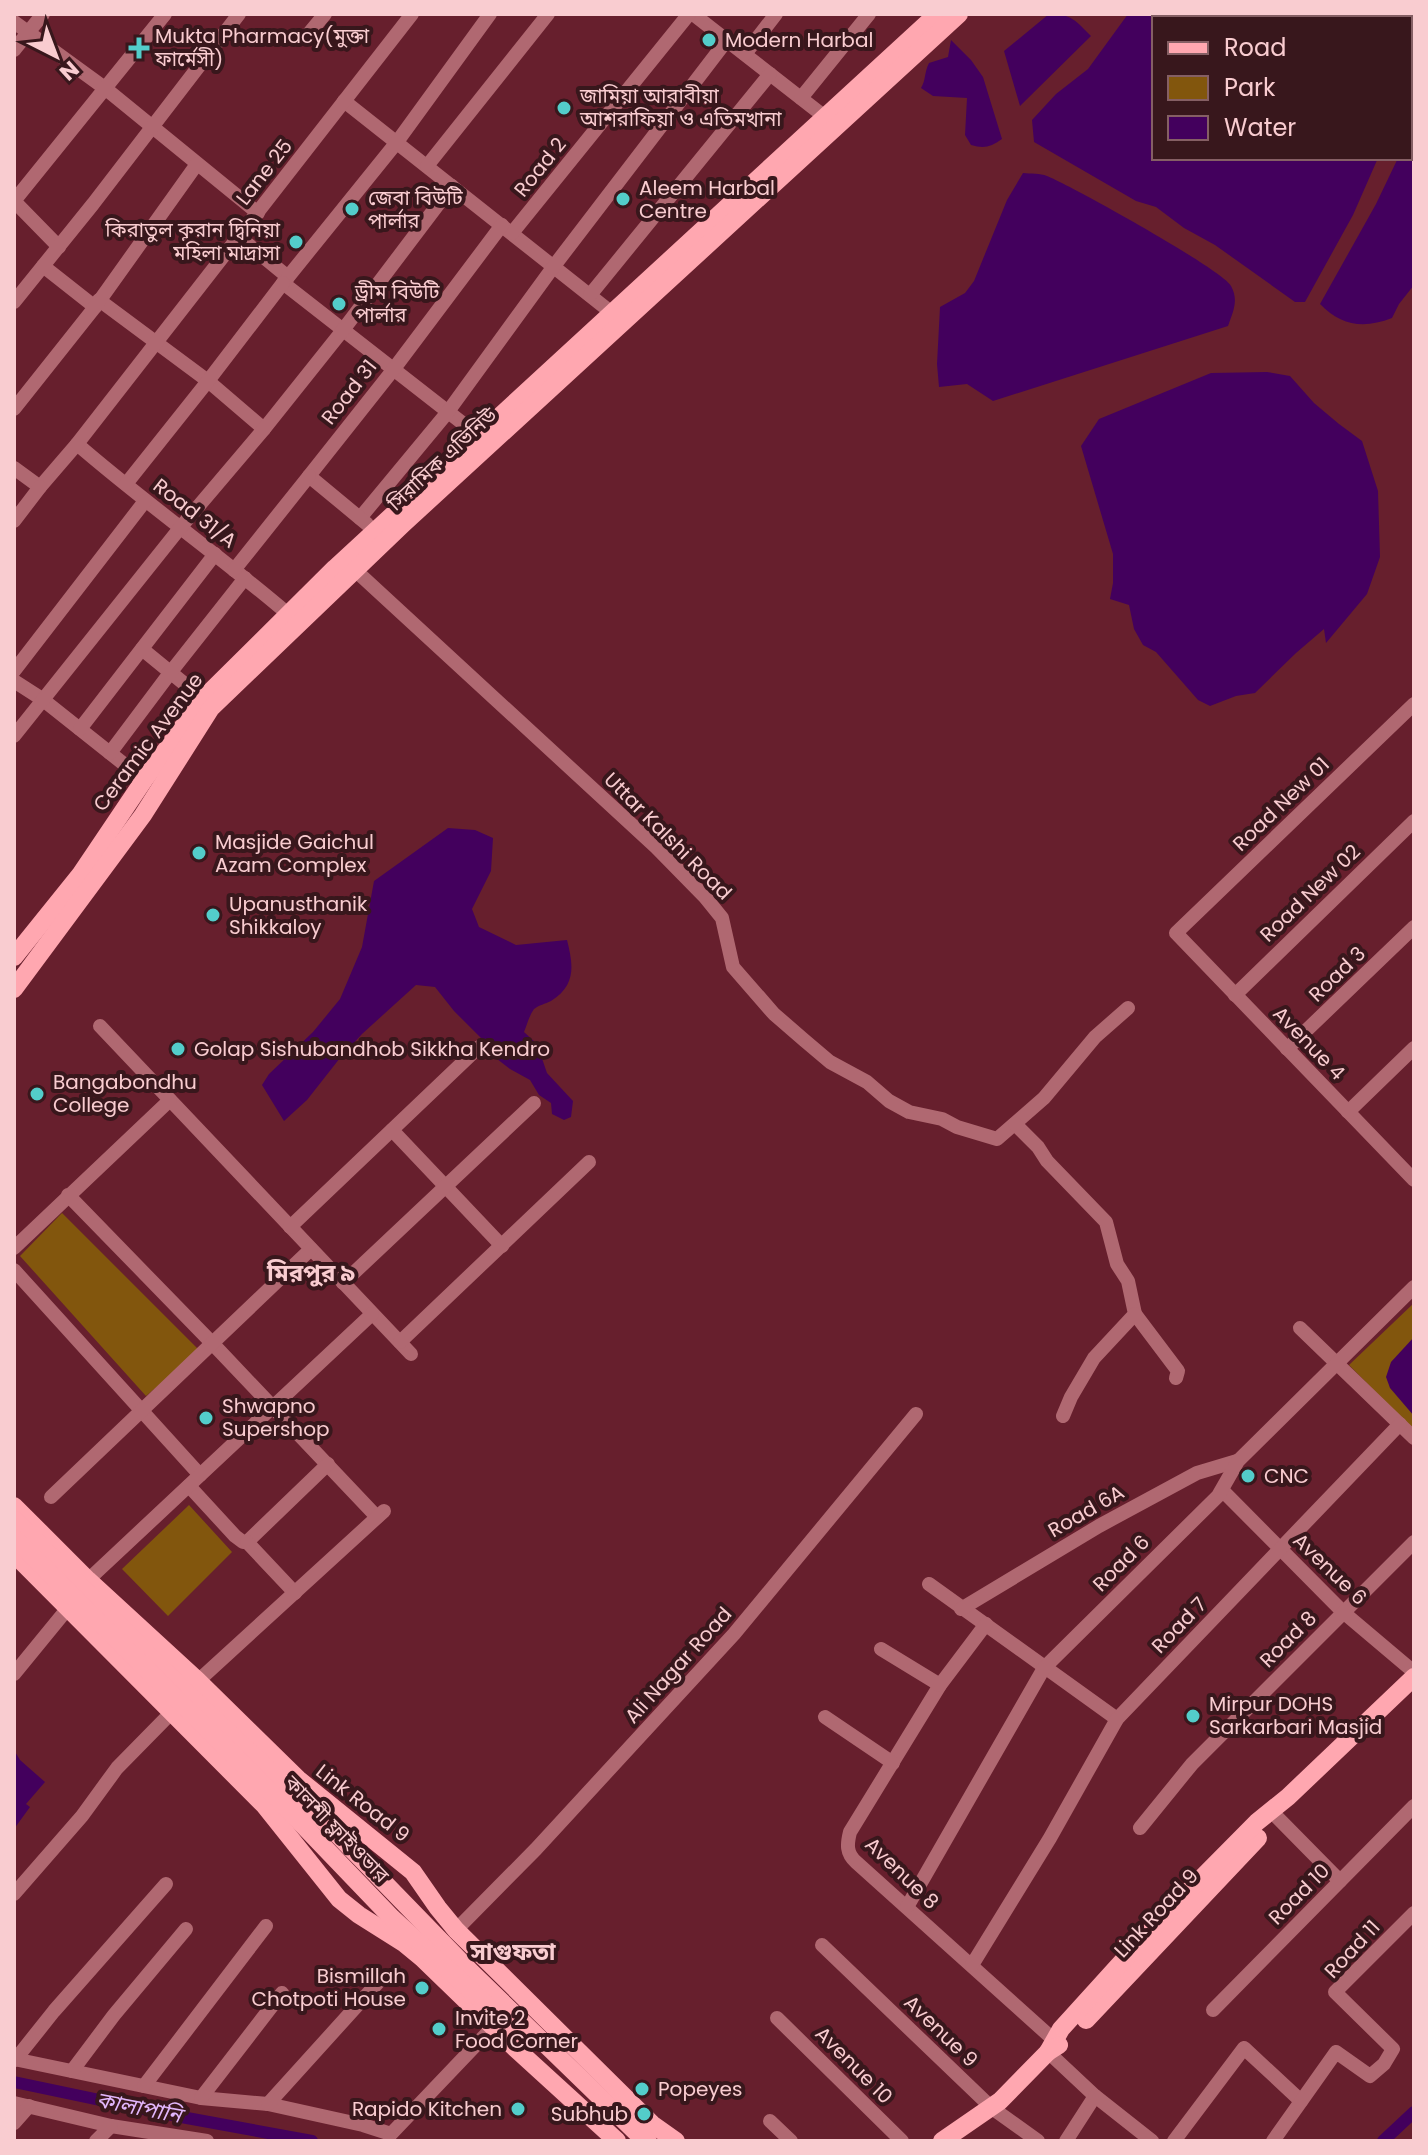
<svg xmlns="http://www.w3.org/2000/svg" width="1428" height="2155" font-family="Poppins,'Noto Sans Bengali',sans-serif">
	<rect width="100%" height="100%" fill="#671f2d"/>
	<g fill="#82560d">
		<polygon points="62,1213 200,1351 146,1396 20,1256"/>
		<polygon points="1414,1303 1414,1431 1349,1365"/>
		<polygon points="189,1505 232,1552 168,1616 122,1569"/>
	</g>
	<g fill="#43005d">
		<path d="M1049,14c23,0 27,7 42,22l-71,70 -16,-55z"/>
		<polygon points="1128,14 1268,14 1276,18 1154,18 1154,158 1378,158 1353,215 1305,302 1295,302 1215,245 1184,228 1156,207 1136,201 1034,142 1032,120 1056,94 1088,69"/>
		<path d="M951,40l20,20 12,17 19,62c-11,8 -18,10 -31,6l-6,-10 2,-37 -34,-2 -12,-8c5,-8 3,-15 8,-25l19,-6z"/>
		<path d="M1414,124v161l-15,19 -7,14c-28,11 -51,8 -72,-14l56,-100 22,-46h12v-26z"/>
		<path d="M1023,173c8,1 17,0 24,3 25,10 176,94 184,110 8,14 2,26 -3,40l-235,75 -26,-17 -28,3 -2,-23 3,-57 25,-14 9,-12 33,-81z"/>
		<polygon points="1267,372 1290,376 1314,403 1339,424 1362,441 1378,491 1380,557 1367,594 1326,643 1324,629 1296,653 1255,693 1236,696 1210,706 1198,700 1156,652 1143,645 1134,629 1129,605 1110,599 1113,583 1113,554 1081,446 1099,419 1211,373"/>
		<path d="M448,828l27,2 18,8 -2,33 -19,38 7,18 37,18 51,-5c6,24 10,45 -16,61 -6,3 -12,4 -17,8 -5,7 -7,16 -10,23l13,12 10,29 26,28 -2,16 -7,3 -12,-6 -1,-11 -12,-8 -9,-15 -20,-11 -22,-17 -5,-12 -29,-29 -19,-24 -19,-2 -54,49 -22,24 -33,42 -23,21 -22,-36 7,-11 44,-42 27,-33 22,-52 12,-66z"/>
		<polygon points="1414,1337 1414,1416 1390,1388 1386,1377 1391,1362"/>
		<polygon points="14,1750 20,1760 45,1782 26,1804 30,1807 14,1829"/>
	</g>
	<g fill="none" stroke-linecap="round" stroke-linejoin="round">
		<g stroke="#43005d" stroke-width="12">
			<polyline points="14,2082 176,2116 312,2141"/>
			<polyline points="1383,2141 1414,2112"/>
		</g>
		<g stroke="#b06871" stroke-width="14">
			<polyline points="693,14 825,117"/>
			<polyline points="14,22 106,89 258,213"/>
			<polyline points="306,37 325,14"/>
			<polyline points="14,50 43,14"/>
			<polyline points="745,54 776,14"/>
			<polyline points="801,98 869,14"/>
			<polyline points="344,101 612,313"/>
			<polyline points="427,166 548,14"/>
			<polyline points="512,233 689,14"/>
			<polyline points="239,237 288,277 283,283 479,436"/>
			<polyline points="59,247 14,201 165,14"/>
			<polyline points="43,266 95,307"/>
			<polyline points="288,277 397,142 490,14"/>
			<polyline points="590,295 770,74"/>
			<polyline points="99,300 208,381 264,429"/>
			<polyline points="14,302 93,204 239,14"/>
			<polyline points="14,409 95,307 197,164"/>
			<path d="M77,444c68,59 142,111 211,170"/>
			<polyline points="14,468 40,487 77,444 412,14"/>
			<polyline points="126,484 208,381 283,283"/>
			<polyline points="360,518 447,413 554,266 727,40"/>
			<polyline points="14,521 40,487"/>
			<polyline points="367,524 309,476 393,370 502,225"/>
			<polyline points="234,570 309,476"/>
			<polyline points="355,570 656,847 705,897 722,918 733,967 774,1014 804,1040 830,1062 867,1082 889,1101 909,1112 942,1119 957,1127 997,1139 1044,1098 1095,1037 1128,1008"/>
			<polyline points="142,649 203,699"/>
			<polyline points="14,671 145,501"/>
			<polyline points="14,681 42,699 144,780"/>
			<polyline points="1414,704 1176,933 1414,1180"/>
			<polyline points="80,729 215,554"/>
			<polyline points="14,736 180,528 264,429 343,330 452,186"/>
			<polyline points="110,753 170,673 245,578"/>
			<polyline points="1235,995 1414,821"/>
			<polyline points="100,1026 411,1354"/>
			<polyline points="1287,1049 1414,927"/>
			<polyline points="1348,1112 1414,1048"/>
			<polyline points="1015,1124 1038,1147 1047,1161 1106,1222 1117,1264 1128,1281 1135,1314 1094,1358 1071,1397 1063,1416"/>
			<polyline points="392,1130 502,1246"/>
			<polyline points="68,1195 213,1344 377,1517"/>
			<polyline points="290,1227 479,1047"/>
			<polyline points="14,1248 170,1100"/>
			<polyline points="14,1270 200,1475"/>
			<polyline points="343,1283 534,1103"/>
			<polyline points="1135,1314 1178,1371 1176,1378"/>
			<polyline points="1300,1328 1414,1438"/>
			<polyline points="400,1342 589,1162"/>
			<polyline points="189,1486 235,1536 243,1542 247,1542 328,1464"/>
			<polyline points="1222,1490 1343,1612 1414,1672"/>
			<polyline points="51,1497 311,1249"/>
			<polyline points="247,1542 295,1593"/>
			<polyline points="88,1580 372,1314"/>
			<polyline points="929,1584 1117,1719"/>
			<polyline points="961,1609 1099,1526 1197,1473 1237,1461"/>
			<path d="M986,1624l-46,61 -90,147c-3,12 -4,21 6,30l198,178"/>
			<polyline points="881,1649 940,1685"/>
			<polyline points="14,1674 68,1608"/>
			<polyline points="198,1681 384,1511"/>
			<polyline points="825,1717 893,1763"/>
			<polyline points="1271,1811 1340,1881"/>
			<polyline points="1140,1828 1192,1764 1414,1542"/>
			<polyline points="14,1894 82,1816 117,1768 172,1712"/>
			<polyline points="907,1907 1044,1668 1218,1496 1238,1461 1414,1287"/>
			<polyline points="456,1930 536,1849 734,1634 916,1414"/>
			<polyline points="822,1945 992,2108 1038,2141"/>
			<polyline points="972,1965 1050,1838 1117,1719 1400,1424"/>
			<polyline points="1213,2010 1414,1806"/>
			<polyline points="777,2018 902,2141"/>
			<polyline points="1048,2052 1095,2096 1066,2141"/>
			<polyline points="14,2059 201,2098 268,2104 363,2125 391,2134 493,2027"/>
			<polyline points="15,2060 54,2011 166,1884"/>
			<polyline points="72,2071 114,2015 186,1929"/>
			<polyline points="144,2086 266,1926"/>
			<polyline points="1095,2096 1152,2141"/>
			<polyline points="201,2098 282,1993"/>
			<polyline points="14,2103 111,2126 207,2141"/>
			<polyline points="268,2104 382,1978"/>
			<polyline points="770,2121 791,2141"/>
			<polyline points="14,2123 29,2106"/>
			<polyline points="96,2141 111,2126"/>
			<polyline points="1174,2141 1244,2048 1301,2101"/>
			<polyline points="1273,2141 1336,2052 1370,2076 1384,2064 1393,2049 1335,1992 1414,1913"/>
		</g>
		<g stroke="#ffa7b0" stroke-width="18">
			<polyline points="14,957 80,875 144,780 203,699 335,568 937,14"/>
			<polyline points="14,989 143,815 211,708 403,524 959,14"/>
			<polyline points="14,1506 88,1580 198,1681 298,1779 413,1872 438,1908 456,1930 652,2124 676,2141"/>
			<polyline points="14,1554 264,1805 339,1899 359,1915 405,1944 422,1958 515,2048 617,2141"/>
			<polyline points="1086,2020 1258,1838"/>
			<polyline points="1048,2052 1061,2029 1159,1921 1257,1822 1288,1797 1414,1677"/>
			<polyline points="942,2141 1000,2101 1048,2052 1059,2045"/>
		</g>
		<g stroke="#ffa7b0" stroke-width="18">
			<polyline points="14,1519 185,1691 335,1832 472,1973 638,2134 648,2141"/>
			<polyline points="14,1538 276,1797 392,1918 525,2040"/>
		</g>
	</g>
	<g fill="#53cdca" stroke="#38171c" stroke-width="3">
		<circle cx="709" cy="40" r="8"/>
		<path d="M135 36h8v8h8v8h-8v8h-8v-8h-8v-8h8z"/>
		<circle cx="564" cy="108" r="8"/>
		<circle cx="623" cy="199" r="8"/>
		<circle cx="352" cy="209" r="8"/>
		<circle cx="296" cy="242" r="8"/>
		<circle cx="339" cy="304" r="8"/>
		<circle cx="199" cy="853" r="8"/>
		<circle cx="213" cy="915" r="8"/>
		<circle cx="178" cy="1049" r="8"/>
		<circle cx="37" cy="1094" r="8"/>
		<circle cx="206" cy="1418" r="8"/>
		<circle cx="1248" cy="1476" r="8"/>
		<circle cx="1193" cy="1716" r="8"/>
		<circle cx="422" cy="1988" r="8"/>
		<circle cx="439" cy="2029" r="8"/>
		<circle cx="642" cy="2089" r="8"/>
		<circle cx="518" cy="2109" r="8"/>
		<circle cx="644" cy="2114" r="8"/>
	</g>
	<g text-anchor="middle" stroke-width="8" stroke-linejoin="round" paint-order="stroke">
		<g font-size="20" fill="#f9ccd0" stroke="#38171c" text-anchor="start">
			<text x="155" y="43">Mukta Pharmacy(মুক্তা<tspan x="155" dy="23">ফার্মেসী)</tspan></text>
			<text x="725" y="47">Modern Harbal</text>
			<text x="580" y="103">জামিয়া আরাবীয়া<tspan x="580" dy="23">আশরাফিয়া ও এতিমখানা</tspan></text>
			<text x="639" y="195">Aleem Harbal<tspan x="639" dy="23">Centre</tspan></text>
			<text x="368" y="205">জেবা বিউটি<tspan x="368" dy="23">পার্লার</tspan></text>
			<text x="280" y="237" text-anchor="end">কিরাতুল কুরান দ্বিনিয়া<tspan x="280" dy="23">মহিলা মাদ্রাসা</tspan></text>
			<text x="355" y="299">ড্রীম বিউটি<tspan x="355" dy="23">পার্লার</tspan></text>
			<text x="215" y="849">Masjide Gaichul<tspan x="215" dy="23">Azam Complex</tspan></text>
			<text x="229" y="911">Upanusthanik<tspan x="229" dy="23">Shikkaloy</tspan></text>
			<text x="194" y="1056">Golap Sishubandhob Sikkha Kendro</text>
			<text x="53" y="1089">Bangabondhu<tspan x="53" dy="23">College</tspan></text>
			<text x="222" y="1413">Shwapno<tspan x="222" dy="23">Supershop</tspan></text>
			<text x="1264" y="1483">CNC</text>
			<text x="1209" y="1711">Mirpur DOHS<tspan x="1209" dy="23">Sarkarbari Masjid</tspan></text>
			<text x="406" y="1983" text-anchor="end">Bismillah<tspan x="406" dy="23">Chotpoti House</tspan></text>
			<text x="455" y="2025">Invite 2<tspan x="455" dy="23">Food Corner</tspan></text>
			<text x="658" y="2096">Popeyes</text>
			<text x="502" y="2116" text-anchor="end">Rapido Kitchen</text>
			<text x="628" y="2121" text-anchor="end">Subhub</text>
		</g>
		<g font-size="20" fill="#f9ccd0" stroke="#38171c">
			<text transform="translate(540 167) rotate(-51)" y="7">Road 2</text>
			<text transform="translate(264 172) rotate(-52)" y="7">Lane 25</text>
			<text transform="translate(349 392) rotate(-52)" y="7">Road 31</text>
			<text transform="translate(442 459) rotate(-43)" y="7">সিরামিক এভিনিউ</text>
			<text transform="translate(195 513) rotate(38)" y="7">Road 31/A</text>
			<text transform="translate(148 742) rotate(-53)" y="7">Ceramic Avenue</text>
			<text transform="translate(1281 804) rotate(-44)" y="7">Road New 01</text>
			<text transform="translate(668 836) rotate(45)" y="7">Uttar Kalshi Road</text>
			<text transform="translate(1310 893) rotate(-44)" y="7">Road New 02</text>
			<text transform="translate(1337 974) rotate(-44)" y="7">Road 3</text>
			<text transform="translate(1309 1043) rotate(46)" y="7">Avenue 4</text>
			<text transform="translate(1086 1511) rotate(-30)" y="7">Road 6A</text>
			<text transform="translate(1121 1563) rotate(-45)" y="7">Road 6</text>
			<text transform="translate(1330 1569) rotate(44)" y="7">Avenue 6</text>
			<text transform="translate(1179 1625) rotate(-46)" y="7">Road 7</text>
			<text transform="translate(1288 1639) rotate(-45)" y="7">Road 8</text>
			<text transform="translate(678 1665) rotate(-48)" y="7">Ali Nagar Road</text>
			<text transform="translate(363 1803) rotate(38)" y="7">Link Road 9</text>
			<text transform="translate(337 1829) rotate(46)" y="7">কালশী ফ্লাইওভার</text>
			<text transform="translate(902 1873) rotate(44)" y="7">Avenue 8</text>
			<text transform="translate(1299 1894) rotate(-45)" y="7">Road 10</text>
			<text transform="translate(1156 1913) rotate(-47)" y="7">Link Road 9</text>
			<text transform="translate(1352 1949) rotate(-47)" y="7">Road 11</text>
			<text transform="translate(941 2031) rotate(44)" y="7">Avenue 9</text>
			<text transform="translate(854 2065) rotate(45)" y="7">Avenue 10</text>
		</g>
		<g font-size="22" font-style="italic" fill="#e1b6fb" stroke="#38171c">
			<text transform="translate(139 2107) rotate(11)" y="8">কালাপানি</text>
		</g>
		<g font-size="24" font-weight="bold" fill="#f9ccd0" stroke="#38171c">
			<text x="311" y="1281">মিরপুর ৯</text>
			<text x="513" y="1960">সাগুফতা</text>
		</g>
	</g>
	<rect width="1428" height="2155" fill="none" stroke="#f9ccd0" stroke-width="32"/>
	<rect x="1152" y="16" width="260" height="144" fill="#38171c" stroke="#855f64" stroke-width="2"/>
	<rect x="1168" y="42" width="40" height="12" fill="#ffa7b0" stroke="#855f64" stroke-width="2"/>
	<text x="1224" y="56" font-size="24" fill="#f9ccd0">Road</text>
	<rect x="1168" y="76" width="40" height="24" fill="#82560d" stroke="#855f64" stroke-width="2"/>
	<text x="1224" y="96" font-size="24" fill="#f9ccd0">Park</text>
	<rect x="1168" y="116" width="40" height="24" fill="#43005d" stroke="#855f64" stroke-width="2"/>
	<text x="1224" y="136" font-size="24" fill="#f9ccd0">Water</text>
	<g transform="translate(56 56) rotate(138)" stroke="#38171c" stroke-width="6" paint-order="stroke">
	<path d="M0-6L14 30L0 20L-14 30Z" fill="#f9ccd0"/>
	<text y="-12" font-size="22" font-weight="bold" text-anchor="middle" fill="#f9ccd0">N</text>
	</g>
</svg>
